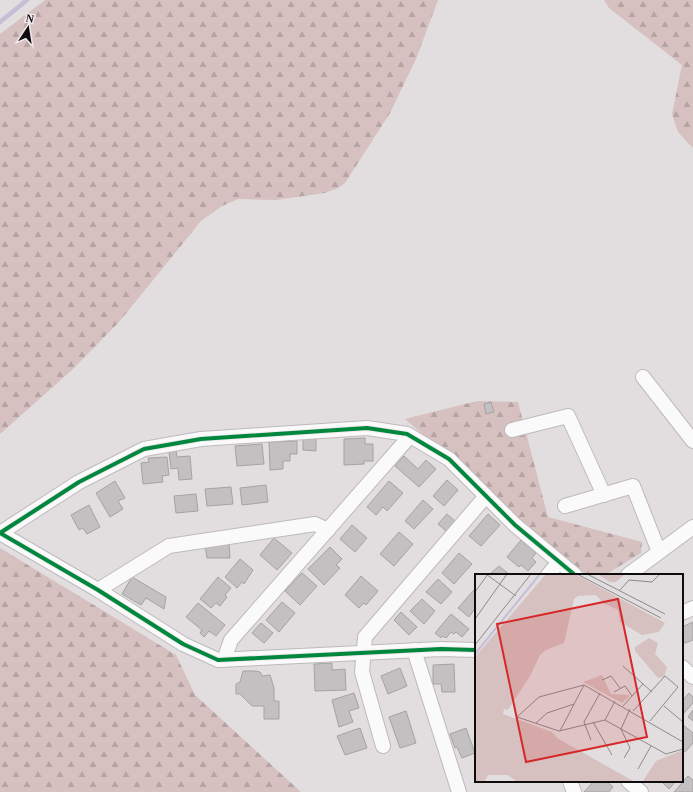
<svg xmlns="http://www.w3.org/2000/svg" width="693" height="792" font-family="'Times New Roman',serif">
	<defs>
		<pattern id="forest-firs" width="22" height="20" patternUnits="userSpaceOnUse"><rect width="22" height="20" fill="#d6c0c0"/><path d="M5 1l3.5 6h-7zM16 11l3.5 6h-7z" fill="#b6a4a4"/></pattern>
	</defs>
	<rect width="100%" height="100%" fill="#e2dee0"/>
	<g fill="url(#forest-firs)">
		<polygon points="45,0 438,0 416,59 390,113 345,183 338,188 325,193 276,200 238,199 222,206 201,221 119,322 72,370 0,434 0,34"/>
		<polygon points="604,0 693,0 693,148 678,132 672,114 682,65 609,8"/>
		<polygon points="477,401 518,402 548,517 642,542 641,553 605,575 587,575 561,555 405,419"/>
		<polygon points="0,548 176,655 195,695 301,792 0,792"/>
	</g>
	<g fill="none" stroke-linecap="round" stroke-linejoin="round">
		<polyline stroke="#c6bed7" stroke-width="4.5" points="0,22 27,0"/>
	</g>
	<g fill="#c3c0c1" stroke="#a5a2a3">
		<polygon points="491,402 494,412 486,414 484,404"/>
		<polygon points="303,438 316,438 316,451 303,450"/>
		<polygon points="365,438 365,444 373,444 373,461 364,461 364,464 344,465 344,439"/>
		<polygon points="297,441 297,454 290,454 290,461 283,461 283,469 270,470 269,442"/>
		<polygon points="262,444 264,464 237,466 235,446"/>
		<polygon points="176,451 177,457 190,456 192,479 179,480 178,468 171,469 169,452"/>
		<polygon points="404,456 418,469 426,460 436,469 419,487 395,466"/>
		<polygon points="167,457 169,475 162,476 163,482 143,484 141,463 149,462 148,458"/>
		<polygon points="447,480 458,490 444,506 433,496"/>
		<polygon points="115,481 125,498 118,501 123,509 110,517 96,493"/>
		<polygon points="389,481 403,493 387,511 383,507 376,515 367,507"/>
		<polygon points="266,485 268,502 242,505 240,488"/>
		<polygon points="231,487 233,504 207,506 205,489"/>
		<polygon points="196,494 198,511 176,513 174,496"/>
		<polygon points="423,500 433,509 414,529 405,521"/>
		<polygon points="89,505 100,527 87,534 83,528 79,530 71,515"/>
		<polygon points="447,514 456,522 447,532 438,524"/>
		<polygon points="488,514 500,525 481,546 469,536"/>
		<polygon points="352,525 367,538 355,552 340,539"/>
		<polygon points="399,532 413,544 394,566 380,554"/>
		<polygon points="274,538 292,553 277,570 260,555"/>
		<polygon points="521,540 536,553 532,558 536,562 528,571 521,565 519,567 507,557"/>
		<polygon points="229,544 230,558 207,558 205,546"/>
		<polygon points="330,547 342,559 336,565 340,568 324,585 308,569"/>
		<polygon points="459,553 472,564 454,584 442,573"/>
		<polygon points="240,559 253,570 244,584 242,582 237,588 225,577"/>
		<polygon points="499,566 510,575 489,575"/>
		<polygon points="302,573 317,586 300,605 285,591"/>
		<polygon points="361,576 378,591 366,605 364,603 359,608 345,595"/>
		<polygon points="132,577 166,597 164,609 146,598 141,605 122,594"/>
		<polygon points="218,577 231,588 225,595 227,597 220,606 216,603 211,608 200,599"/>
		<polygon points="438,579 452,592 441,604 426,592"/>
		<polygon points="474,590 476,592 476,612 474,610 469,617 458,608"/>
		<polygon points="422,599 435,611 424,624 410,611"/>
		<polygon points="282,602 295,613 279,632 266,620"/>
		<polygon points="198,603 225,625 216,636 209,631 204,637 200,633 202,630 186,617"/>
		<polygon points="401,612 417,627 409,635 394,620"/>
		<polygon points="451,614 469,629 462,637 456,632 454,634 451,632 446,638 443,636 441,638 435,633"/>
		<polygon points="693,622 693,640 682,644 682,627"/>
		<polygon points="261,623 273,633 264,643 252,633"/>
		<polygon points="332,663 332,670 345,669 346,690 315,691 314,664"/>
		<polygon points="454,664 455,692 442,692 441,684 433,684 433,665"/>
		<polygon points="400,668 407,686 388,694 381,676"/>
		<polygon points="243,671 256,671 260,672 262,676 270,675 274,688 274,701 279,701 279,719 264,719 264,706 252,706 240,694 236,694 236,684 240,682"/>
		<polygon points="354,693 359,708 349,711 353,722 339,727 332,700"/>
		<polygon points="689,693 693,697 693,703 684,713 682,711 682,701"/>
		<polygon points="693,710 693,721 688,717"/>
		<polygon points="406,711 416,743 400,748 389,717"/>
		<polygon points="682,724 693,733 693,743 685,752 682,750"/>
		<polygon points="360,728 367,748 345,755 337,736"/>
		<polygon points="466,728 475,753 462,758 457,747 455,748 450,734"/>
		<polygon points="688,776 693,780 693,792 674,792"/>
		<polygon points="594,781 606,781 613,787 609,792 584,792"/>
		<polygon points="661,781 676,781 669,789"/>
	</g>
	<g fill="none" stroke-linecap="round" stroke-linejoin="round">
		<defs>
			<g id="minor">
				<polyline points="643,377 693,441"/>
				<polyline points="512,430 568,416 604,495"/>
				<polyline points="565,506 633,486 659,552"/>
				<polyline points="548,575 559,562"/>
				<polyline points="628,575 693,527"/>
				<polyline points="98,590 169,546 315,524 328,530"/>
				<polyline points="682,613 693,608"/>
				<polyline points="414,650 459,792"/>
				<polyline points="476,650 441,649 218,660 183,644 98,590 0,533 79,482 144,449 201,439 367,428 407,434 449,459 515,525 575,575"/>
				<polyline points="224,660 231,640 410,436"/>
				<polyline points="682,667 693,677"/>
				<polyline points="383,746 362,672 365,637 486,496"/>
				<polyline points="570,781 574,792"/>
				<polyline points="628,781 641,792"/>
			</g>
		</defs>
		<use href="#minor" stroke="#bdbabc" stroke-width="16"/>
		<use href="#minor" stroke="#fbfafa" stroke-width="14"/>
		<defs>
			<polyline id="cycleway" points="476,650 441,649 218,660 183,644 98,590 0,533 79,482 144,449 201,439 367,428 407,434 449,459 515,525 575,575"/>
		</defs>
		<use href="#cycleway" stroke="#f1e9ee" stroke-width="6"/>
		<use href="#cycleway" stroke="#00873e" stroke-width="4"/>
	</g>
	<g transform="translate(475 574)">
		<rect width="208" height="208" fill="#e2dee0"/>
		<path d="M71,0h29l90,49 -6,9 -17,3 -22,-13 -2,-12 -15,-7 -7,-8 -18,1 -4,3 -10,44 -18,7 -6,5 -10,21 -22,34 -4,-1 -1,5 49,18 5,6 76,43h10l13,-20 27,-11v32h-166l-9,-7h-20l-4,7h-9v-125zM122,0h28l-9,8h-6zM174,64l9,5 -3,11 12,13 -3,10 -6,1 -23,-27v-4zM127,101l9,19 18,1v2l-7,6 -39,-21z" fill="#d6c0c0"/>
		<path fill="none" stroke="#c6bed7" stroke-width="2" d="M0,80l65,-80"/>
		<path fill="none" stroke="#8d8a8c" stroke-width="1" d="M11,0l30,22M102,0l84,44M112,0l78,40M145,16l9,-10 23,2 8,-8M0,18l13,-18M0,45l32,-45M0,71l56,-71M148,92l29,26M127,106l9,-4 9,12M139,118l11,-6 7,10M148,132l20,-22M189,132l19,16M158,137l32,-35 13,11 -28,34M130,146l10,-19M118,148l19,33M61,149l11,-10 27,-9M85,157l24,-46M116,166l-7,-18 16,-29M208,168l-99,-57 -45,12 -22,20 42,14 46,-11 61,34 17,-5M149,184l6,-10 -9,-19 9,-20M163,195l13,-23"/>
		<path fill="#d62828" fill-opacity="0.15" stroke="#d62828" stroke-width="2" d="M143,25l29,138 -121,25 -29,-138z"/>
		<rect width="208" height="208" fill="none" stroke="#0e0c0d" stroke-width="2"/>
	</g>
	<g transform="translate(28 28) rotate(12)" stroke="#f1e9ee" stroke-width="3" paint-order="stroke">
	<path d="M0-3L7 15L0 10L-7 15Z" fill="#0e0c0d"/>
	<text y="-6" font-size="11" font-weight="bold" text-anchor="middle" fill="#0e0c0d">N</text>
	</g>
</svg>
